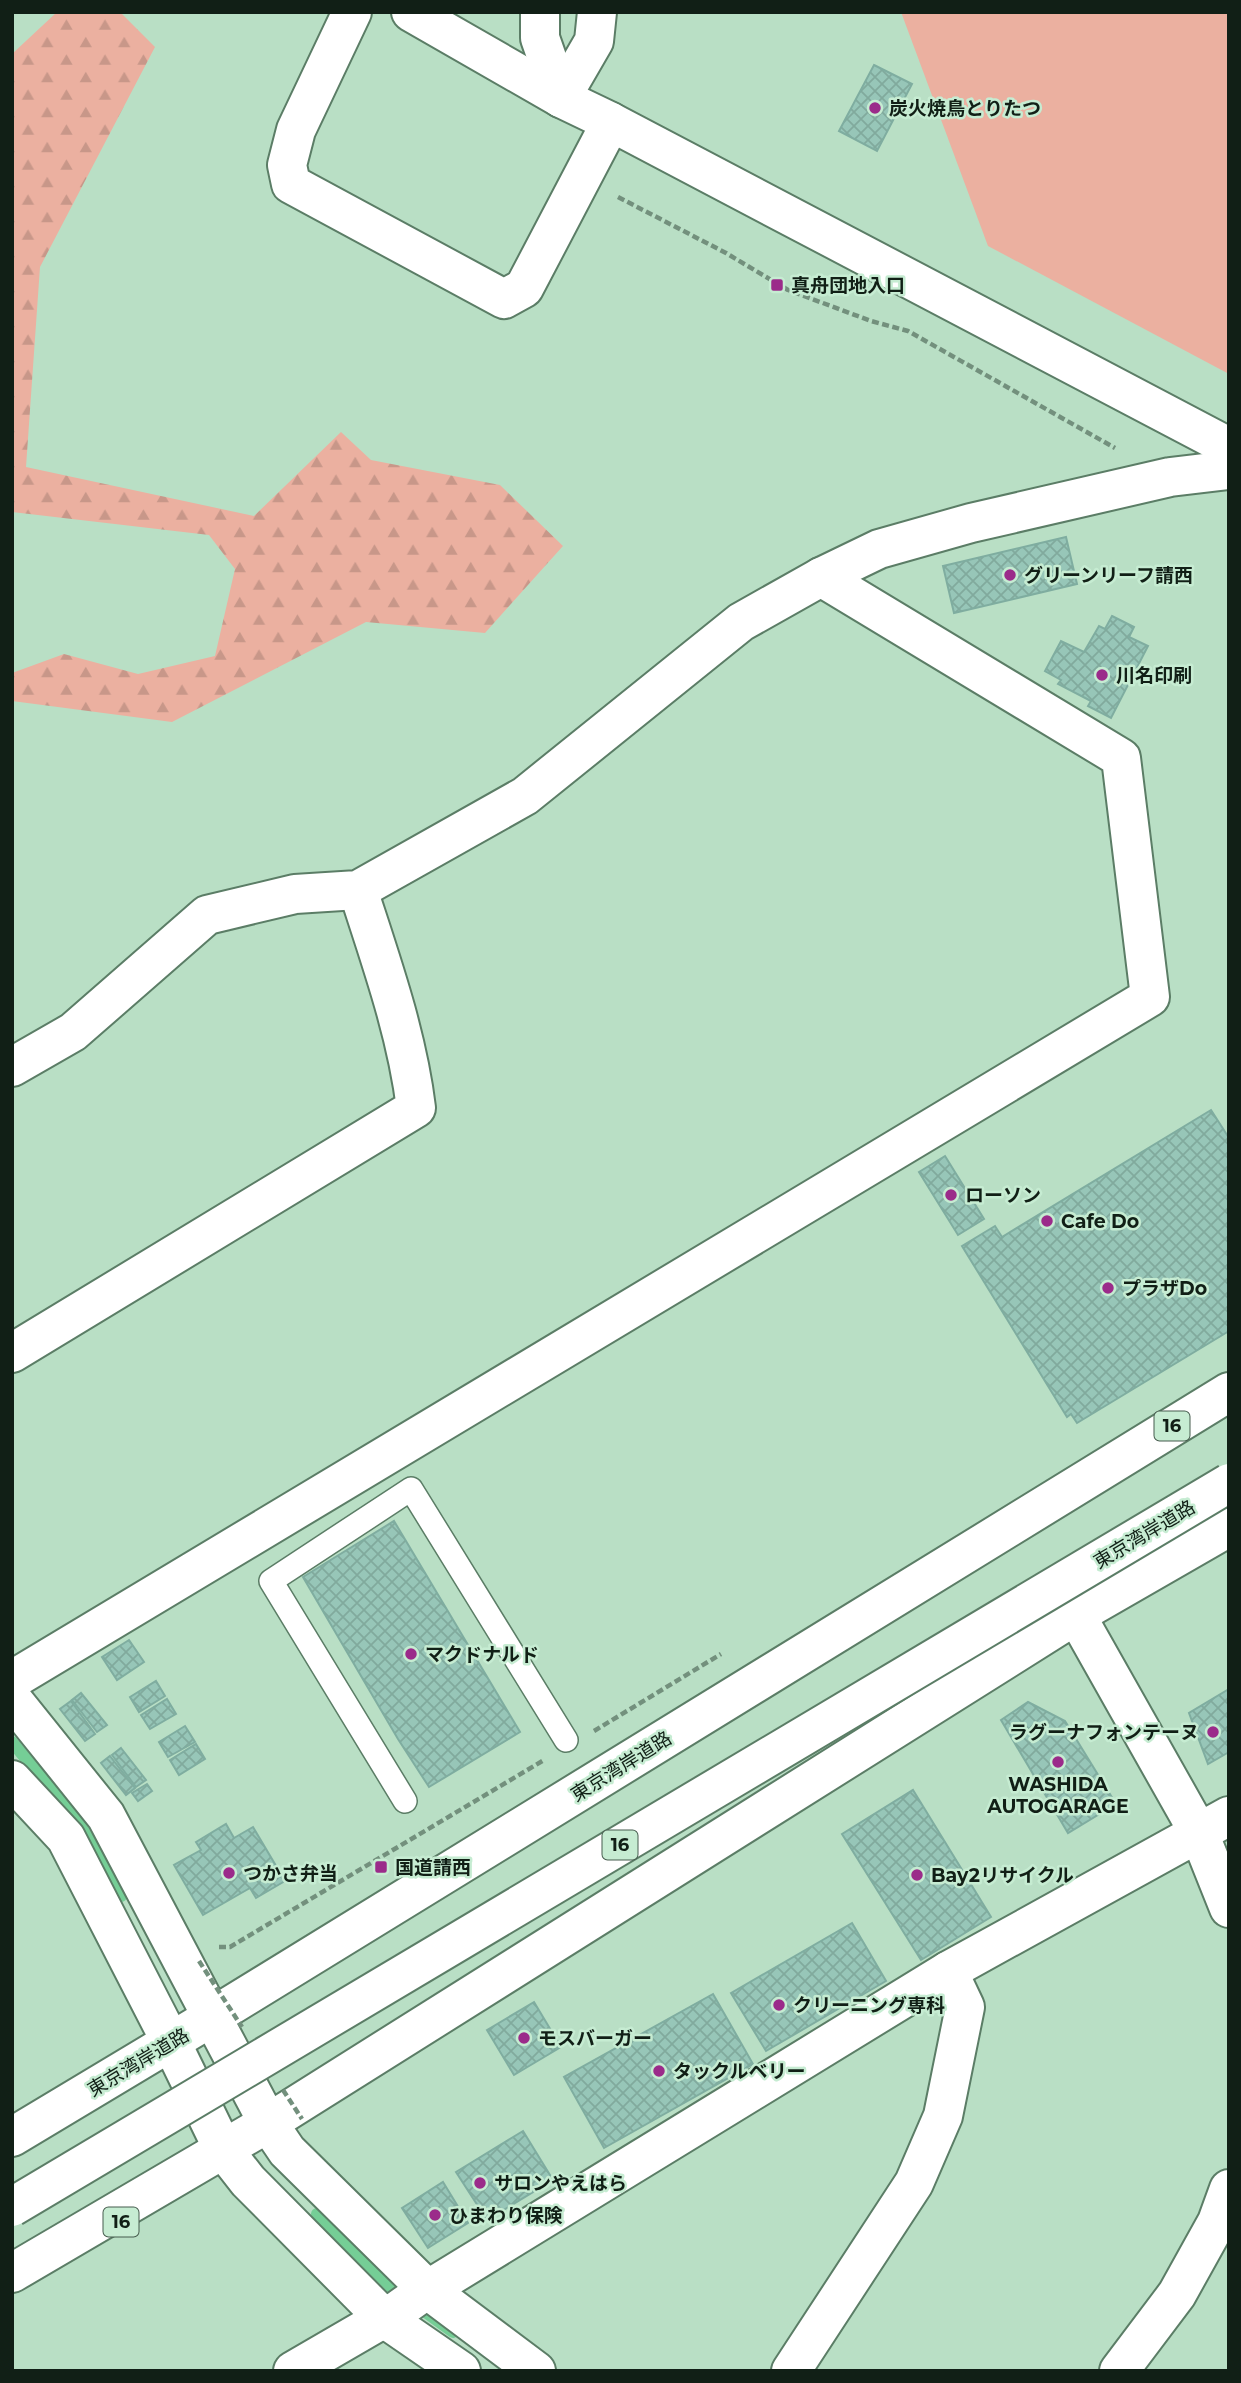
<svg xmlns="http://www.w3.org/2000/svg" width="1241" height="2383" font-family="Montserrat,'Noto Sans JP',sans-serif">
	<defs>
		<pattern id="forest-firs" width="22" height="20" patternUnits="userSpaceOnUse" patternTransform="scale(1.75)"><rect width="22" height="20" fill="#ebb0a0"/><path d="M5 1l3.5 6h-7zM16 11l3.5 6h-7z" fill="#c89789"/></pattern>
		<pattern id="building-cross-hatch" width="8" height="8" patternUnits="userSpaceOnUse" patternTransform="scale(1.75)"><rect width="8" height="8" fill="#97c6b8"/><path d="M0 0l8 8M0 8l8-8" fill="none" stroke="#81aa9d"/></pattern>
	</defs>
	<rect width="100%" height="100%" fill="#b9dfc5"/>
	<polygon fill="url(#forest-firs)" points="57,12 120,12 155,47 40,267 26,467 254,516 341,432 371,460 500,485 563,546 485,633 366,622 172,722 12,701 12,673 64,654 138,674 215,656 235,569 209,535 12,512 12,54"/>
	<polygon fill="#ebb0a0" points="901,12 1229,12 1229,374 988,246"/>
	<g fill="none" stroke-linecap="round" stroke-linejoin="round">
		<g stroke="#75ce96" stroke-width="12">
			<polyline points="12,1742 79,1823 121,1896"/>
			<polyline points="317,2214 391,2287 453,2332"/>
		</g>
	</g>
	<g fill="url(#building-cross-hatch)" stroke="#7fada0" stroke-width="2">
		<polygon points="874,65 912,84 877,151 839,131"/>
		<polygon points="1066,537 1077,584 954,613 943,566"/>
		<polygon points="1112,616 1134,627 1129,637 1148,646 1111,718 1088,706 1091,701 1058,684 1061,680 1045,671 1061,641 1084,652 1099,626 1105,629"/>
		<polygon points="1211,1110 1229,1138 1229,1331 1077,1423 1071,1414 1067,1417 962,1246 995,1226 1002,1237"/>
		<polygon points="945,1156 984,1219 958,1235 919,1172"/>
		<polygon points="394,1521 520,1732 429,1787 398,1739 303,1577"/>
		<polygon points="129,1640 144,1662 117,1680 102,1657"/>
		<polygon points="156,1681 165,1696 139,1712 130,1697"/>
		<polygon points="1229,1689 1229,1752 1208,1764 1189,1713"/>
		<polygon points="81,1693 107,1725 97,1732 72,1700"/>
		<polygon points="167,1699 176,1714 150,1729 141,1715"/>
		<polygon points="71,1701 95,1734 85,1741 60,1709"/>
		<polygon points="1028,1702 1065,1721 1116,1804 1068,1833 1001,1720"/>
		<polygon points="185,1726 195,1742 168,1757 159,1742"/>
		<polygon points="196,1744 205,1759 179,1775 170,1760"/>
		<polygon points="121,1748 146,1780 136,1787 112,1755"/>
		<polygon points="110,1756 135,1788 126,1795 101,1763"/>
		<polygon points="147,1784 152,1791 138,1801 132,1793"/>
		<polygon points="913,1790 991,1917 921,1960 842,1834"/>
		<polygon points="226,1824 234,1838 253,1827 285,1881 256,1898 250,1888 203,1915 174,1865 201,1850 196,1842"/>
		<polygon points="852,1923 886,1981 766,2051 731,1993"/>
		<polygon points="713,1994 753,2064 604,2148 564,2077"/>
		<polygon points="534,2002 561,2047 514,2075 487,2030"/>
		<polygon points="523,2131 553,2180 487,2220 456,2172"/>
		<polygon points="443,2182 468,2223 428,2248 402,2208"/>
	</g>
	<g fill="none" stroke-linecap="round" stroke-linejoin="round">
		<defs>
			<polyline id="lane" points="405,1801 271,1581 411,1489 566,1740"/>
			<g id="street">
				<polyline points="352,12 296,130 287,165 291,184 504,299 524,288 611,122"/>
				<polyline points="12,1067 73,1032 207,915 295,894 358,890 525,796 741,622 821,577 879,549 971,523 1170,477 1229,470"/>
				<path d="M12,1353l404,-245c-9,-74 -35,-147 -58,-218"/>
				<polyline points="1076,1615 1199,1833 1229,1908"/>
				<polyline points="12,1680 1150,997 1121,758 821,577"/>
				<polyline points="12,1699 106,1816 268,2123 287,2151 428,2290 536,2371"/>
				<polyline points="12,1780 66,1838 171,2042 223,2149 248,2181 384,2318 461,2371"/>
				<polyline points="293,2371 398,2310 419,2295 948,1971 1229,1816"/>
				<polyline points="791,2371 914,2183 943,2116 965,2007 948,1971"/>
				<polyline points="1119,2371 1177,2294 1217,2222 1229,2189"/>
			</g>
			<g id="secondary">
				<polyline points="411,12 561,98 611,122 1229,447"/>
				<polyline points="540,12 540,38 561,98"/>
				<polyline points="561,98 594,41 597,12"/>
			</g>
			<g id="highway">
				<polyline points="12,2137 212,2017 1229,1392"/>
				<polyline points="12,2273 268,2123 1076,1615 1229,1527"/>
			</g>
		</defs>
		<use href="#lane" stroke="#5b7d66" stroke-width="26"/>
		<use href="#street" stroke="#5b7d66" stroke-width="42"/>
		<use href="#secondary" stroke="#5b7d66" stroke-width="42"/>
		<use href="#highway" stroke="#5b7d66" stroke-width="42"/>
		<g stroke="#73907d" stroke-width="4.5" stroke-dasharray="7 3.5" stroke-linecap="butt">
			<polyline points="618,197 726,253 788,290 871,321 908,331 1115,448"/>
			<polyline points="594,1731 721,1654"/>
			<polyline points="219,1947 230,1947 544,1760"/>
		</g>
		<use href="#lane" stroke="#fff" stroke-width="23"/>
		<use href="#street" stroke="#fff" stroke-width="38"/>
		<use href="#secondary" stroke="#fff" stroke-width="38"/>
		<use href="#highway" stroke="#fff" stroke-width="38"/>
		<defs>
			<polyline id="highway-bridge" points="12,2207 1229,1483"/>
		</defs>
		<use href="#highway-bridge" stroke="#5b7d66" stroke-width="42" stroke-linecap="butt"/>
		<g stroke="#73907d" stroke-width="4.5" stroke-dasharray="7 3.5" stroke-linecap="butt">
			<polyline points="199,1961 242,2027"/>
			<polyline points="283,2090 302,2119"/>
		</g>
		<use href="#highway-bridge" stroke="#fff" stroke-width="38"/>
	</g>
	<g fill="#9b2b8a" stroke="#c6ecd2" stroke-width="2.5">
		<circle cx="875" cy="108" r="7"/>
		<rect x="770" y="278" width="14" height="14" rx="3.5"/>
		<circle cx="1010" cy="575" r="7"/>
		<circle cx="1102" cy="675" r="7"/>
		<circle cx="951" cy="1195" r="7"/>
		<circle cx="1047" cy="1221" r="7"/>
		<circle cx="1108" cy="1288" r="7"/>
		<circle cx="411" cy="1654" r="7"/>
		<circle cx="1213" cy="1732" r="7"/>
		<circle cx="1058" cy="1762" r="7"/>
		<rect x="374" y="1860" width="14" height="14" rx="3.5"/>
		<circle cx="229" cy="1873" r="7"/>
		<circle cx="917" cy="1875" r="7"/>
		<circle cx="779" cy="2005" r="7"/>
		<circle cx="524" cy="2038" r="7"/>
		<circle cx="659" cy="2071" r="7"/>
		<circle cx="480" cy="2183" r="7"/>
		<circle cx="435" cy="2215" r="7"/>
	</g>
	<g text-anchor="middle" stroke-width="5" stroke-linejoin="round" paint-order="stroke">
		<g fill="#c6ecd2" stroke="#475c4e" stroke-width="2">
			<rect x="1154.5" y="1411.5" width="35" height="29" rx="5"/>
			<rect x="602.5" y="1830.5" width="35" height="29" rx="5"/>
			<rect x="103.5" y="2207.5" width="35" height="29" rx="5"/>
		</g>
		<g font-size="18" font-weight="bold" fill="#111f16">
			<text x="1172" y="1432">16</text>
			<text x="620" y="1851">16</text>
			<text x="121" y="2228">16</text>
		</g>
		<g font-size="19" font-weight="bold" fill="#111f16" stroke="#c6ecd2" text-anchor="start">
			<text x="889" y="115">炭火焼鳥とりたつ</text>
			<text x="791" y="292">真舟団地入口</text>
			<text x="1024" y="582">グリーンリーフ請西</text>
			<text x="1116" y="682">川名印刷</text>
			<text x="965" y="1202">ローソン</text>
			<text x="1061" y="1228">Cafe Do</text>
			<text x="1122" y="1295">プラザDo</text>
			<text x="425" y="1661">マクドナルド</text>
			<text x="1199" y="1739" text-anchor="end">ラグーナフォンテーヌ</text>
			<text x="1058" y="1791" text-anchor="middle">WASHIDA<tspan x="1058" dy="22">AUTOGARAGE</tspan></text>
			<text x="395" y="1874">国道請西</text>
			<text x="243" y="1880">つかさ弁当</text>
			<text x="931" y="1882">Bay2リサイクル</text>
			<text x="793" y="2012">クリーニング専科</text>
			<text x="538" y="2045">モスバーガー</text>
			<text x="673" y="2078">タックルベリー</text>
			<text x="494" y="2190">サロンやえはら</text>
			<text x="449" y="2222">ひまわり保険</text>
		</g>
		<g font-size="19" fill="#111f16" stroke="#c6ecd2">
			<text transform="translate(1144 1534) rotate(-31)" y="7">東京湾岸道路</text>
			<text transform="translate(621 1766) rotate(-32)" y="7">東京湾岸道路</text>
			<text transform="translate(138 2062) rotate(-31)" y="7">東京湾岸道路</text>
		</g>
	</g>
	<rect width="1241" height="2383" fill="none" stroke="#111f16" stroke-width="28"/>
</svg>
